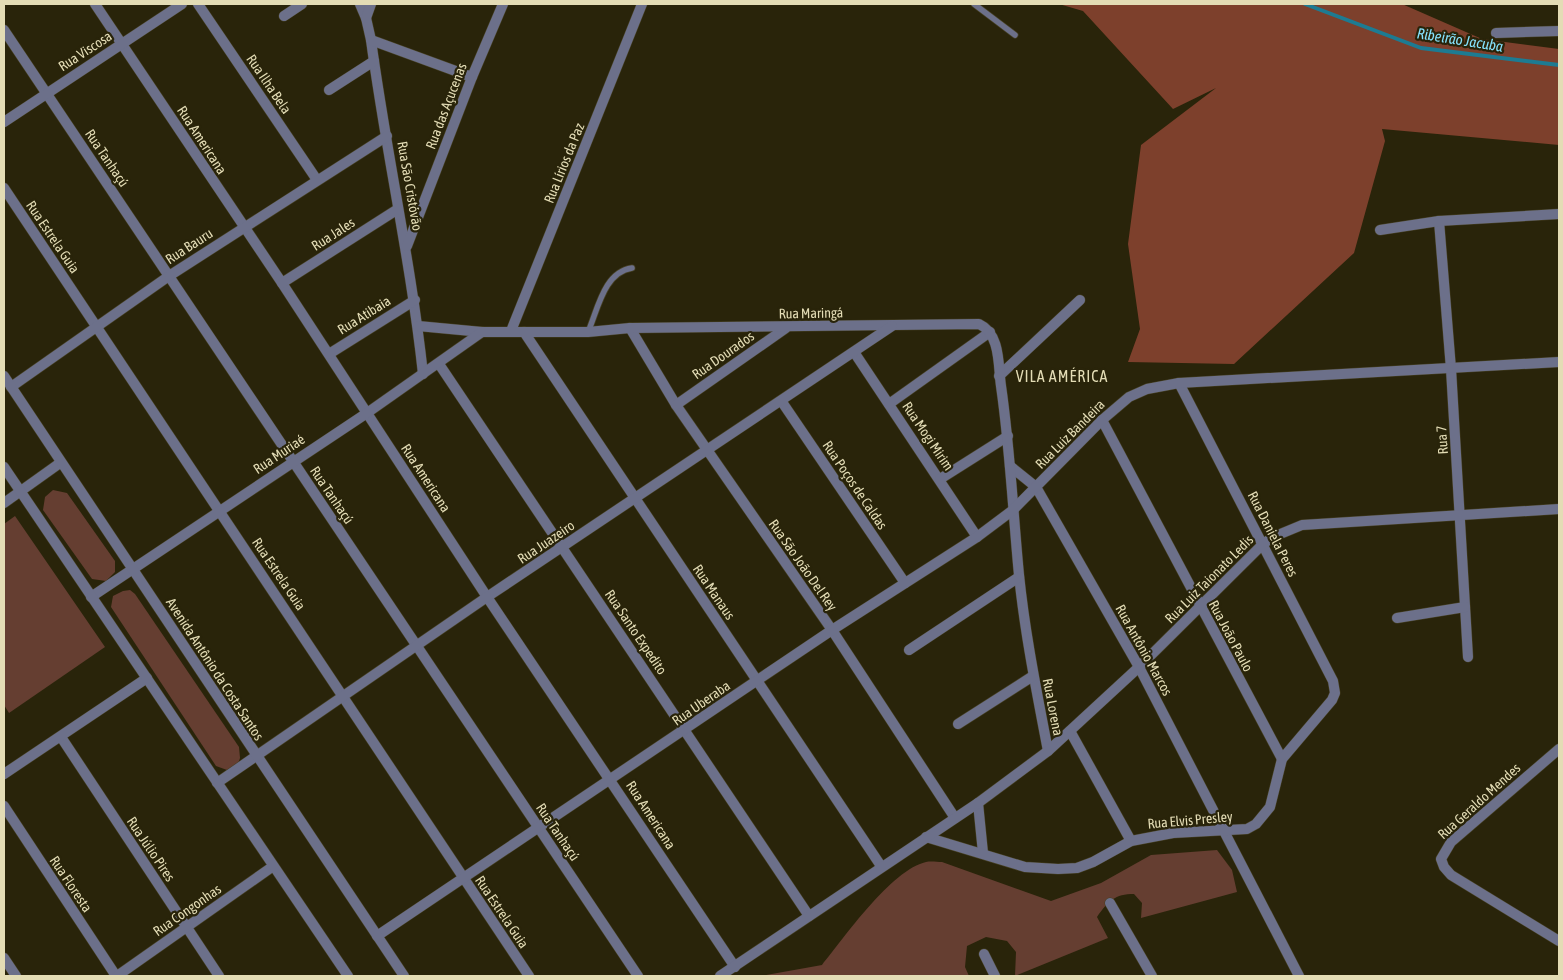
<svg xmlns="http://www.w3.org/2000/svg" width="1563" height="980" font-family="'Asap Condensed',sans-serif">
	<rect width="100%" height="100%" fill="#29240a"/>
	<g fill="#653e31">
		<polygon points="53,490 67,493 115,561 115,572 106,581 92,579 43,510 45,497"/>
		<polygon points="15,516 105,647 9,713 4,705 4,524"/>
		<polygon points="130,590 135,594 239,747 240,758 238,764 227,770 216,766 111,607 113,596 123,591"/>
		<path d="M1217,850l15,20 5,22 -96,26 1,-15 -8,-9c-19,0 -26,7 -37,23l11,21 -93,38 1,-24 -9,-11 -21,-4 -19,9 -2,21 4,9h-208l61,-11c22,-27 69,-95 104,-103 5,-1 11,0 16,0l109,39 50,-18 50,-28z"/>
	</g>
	<polygon fill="#7d402c" points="1059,4 1402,4 1482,39 1559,49 1559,145 1382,129 1385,141 1354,253 1234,364 1128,362 1140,329 1128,244 1141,145 1216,88 1173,109 1083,11"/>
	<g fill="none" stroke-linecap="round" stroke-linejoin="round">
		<polyline stroke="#1d7b92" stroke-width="4" points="1305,4 1421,48 1559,65"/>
		<defs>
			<g id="service">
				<polyline points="974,4 1015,35"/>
				<path d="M588,332c10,-23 16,-60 44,-64"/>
			</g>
			<g id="minor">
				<polyline points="95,4 282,283 487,597 735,967"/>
				<polyline points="198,4 317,180"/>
				<path d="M360,4l6,14 5,22c15,112 40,222 52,334"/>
				<polyline points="284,16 302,4"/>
				<polyline points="366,18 371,4"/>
				<polyline points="4,30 638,976"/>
				<polyline points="1496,33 1559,31"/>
				<polyline points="371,40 472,77"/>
				<polyline points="329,90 374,61"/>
				<polyline points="4,122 182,4"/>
				<polyline points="4,188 529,976"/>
				<polyline points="1439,221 1451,369 1468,657"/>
				<polyline points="1380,230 1439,221 1559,214"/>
				<polyline points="407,246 472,77 503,4"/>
				<polyline points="282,283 398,209"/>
				<polyline points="418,326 482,332"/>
				<polyline points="630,328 676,405 832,630 955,818"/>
				<polyline points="511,331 642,4"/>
				<polyline points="524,332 881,866"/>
				<polyline points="854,352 977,537"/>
				<polyline points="329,354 415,300"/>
				<polyline points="439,364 809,916"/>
				<polyline points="999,376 1080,300"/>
				<polyline points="11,387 169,276 387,136"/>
				<polyline points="782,402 905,583"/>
				<polyline points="889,404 990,332"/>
				<polyline points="676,405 786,328"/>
				<polyline points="1102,420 1282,759"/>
				<polyline points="1010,466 1036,487 1139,667 1299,976"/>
				<polyline points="940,479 1008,436"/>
				<polyline points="4,503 60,463"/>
				<path d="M91,597l276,-184 115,-81h106l42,-4 349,-4c22,10 19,42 22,62 9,62 12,126 18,189 6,59 18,118 29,176"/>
				<polyline points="1397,618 1465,607"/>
				<polyline points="909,650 1019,577"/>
				<polyline points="958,724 1033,676"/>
				<polyline points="1070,731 1131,841"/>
				<polyline points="61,737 219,976"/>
				<polyline points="1559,749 1451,842 1441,859 1444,867 1451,875 1559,941"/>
				<polyline points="4,774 147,678"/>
				<polyline points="217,783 487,597 892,326"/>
				<polyline points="978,803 983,853"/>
				<polyline points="4,806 116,976"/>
				<polyline points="926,837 1025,867 1058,869 1077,868 1093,862 1131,841 1173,833 1247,829 1256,824 1270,807 1282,759 1332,700 1335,693 1333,681 1179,383"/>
				<polyline points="1110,903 1152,976"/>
				<polyline points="377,936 832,630 977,537 1013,510 1102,420 1129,397 1147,389 1179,383 1559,362"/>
				<polyline points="984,954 995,976"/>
				<polyline points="4,958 16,976"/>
				<polyline points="117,976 272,867"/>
				<polyline points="720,976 978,803 1048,751 1139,667 1263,544 1273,537 1302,525 1559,509"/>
			</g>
			<g id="tertiary">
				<polyline points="4,376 404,976"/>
				<polyline points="4,467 348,976"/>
			</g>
		</defs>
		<use href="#service" stroke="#474125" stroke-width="7"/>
		<use href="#minor" stroke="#474125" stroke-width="11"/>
		<use href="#tertiary" stroke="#474125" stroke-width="11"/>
		<use href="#service" stroke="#6c708a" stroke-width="5.5"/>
		<use href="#minor" stroke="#6c708a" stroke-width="10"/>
		<use href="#tertiary" stroke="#6c708a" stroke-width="10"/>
	</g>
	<g text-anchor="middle" stroke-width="4.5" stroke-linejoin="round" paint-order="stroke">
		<g font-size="14" fill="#e3dcb5" stroke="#29240a">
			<text transform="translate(85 51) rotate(-33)" y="5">Rua Viscosa</text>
			<text transform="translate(269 84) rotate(56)" y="5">Rua Ilha Bela</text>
			<text transform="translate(446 106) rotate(-69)" y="5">Rua das Açucenas</text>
			<text transform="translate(202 140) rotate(57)" y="5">Rua Americana</text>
			<text transform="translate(107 158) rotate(56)" y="5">Rua Tanhaçú</text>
			<text transform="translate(564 163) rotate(-68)" y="5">Rua Lírios da Paz</text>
			<text transform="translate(410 186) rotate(80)" y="5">Rua São Cristóvão</text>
			<text transform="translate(333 234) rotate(-33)" y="5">Rua Jales</text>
			<text transform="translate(53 237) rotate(56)" y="5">Rua Estrela Guia</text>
			<text transform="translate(189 246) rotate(-33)" y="5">Rua Bauru</text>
			<text transform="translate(811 313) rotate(-1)" y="5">Rua Maringá</text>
			<text transform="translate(364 315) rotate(-32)" y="5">Rua Atibaia</text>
			<text transform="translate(723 355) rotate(-35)" y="5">Rua Dourados</text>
			<text transform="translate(1070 434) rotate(-45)" y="5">Rua Luiz Bandeira</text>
			<text transform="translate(928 436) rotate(56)" y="5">Rua Mogi Mirim</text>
			<text transform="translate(1442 440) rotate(-94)" y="5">Rua 7</text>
			<text transform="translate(279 454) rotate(-34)" y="5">Rua Muriaé</text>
			<text transform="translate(426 478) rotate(57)" y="5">Rua Americana</text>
			<text transform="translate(855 485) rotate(56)" y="5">Rua Poços de Caldas</text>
			<text transform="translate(332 495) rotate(56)" y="5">Rua Tanhaçú</text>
			<text transform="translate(1273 534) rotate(63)" y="5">Rua Daniela Peres</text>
			<text transform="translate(546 542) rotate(-34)" y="5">Rua Juazeiro</text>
			<text transform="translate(803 565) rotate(55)" y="5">Rua São João Del Rey</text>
			<text transform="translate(279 574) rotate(56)" y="5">Rua Estrela Guia</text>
			<text transform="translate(1209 579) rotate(-45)" y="5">Rua Luiz Taionato Ledis</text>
			<text transform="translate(714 592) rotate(56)" y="5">Rua Manaus</text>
			<text transform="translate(636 632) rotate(56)" y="5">Rua Santo Expedito</text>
			<text transform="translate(1231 636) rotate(62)" y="5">Rua João Paulo</text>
			<text transform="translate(1144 650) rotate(61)" y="5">Rua Antônio Marcos</text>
			<text transform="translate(215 669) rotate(57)" y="5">Avenida Antônio da Costa Santos</text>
			<text transform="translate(701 703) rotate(-35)" y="5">Rua Uberaba</text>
			<text transform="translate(1053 707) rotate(79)" y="5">Rua Lorena</text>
			<text transform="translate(1479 801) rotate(-42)" y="5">Rua Geraldo Mendes</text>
			<text transform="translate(651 815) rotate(57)" y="5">Rua Americana</text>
			<text transform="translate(1190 820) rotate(-5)" y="5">Rua Elvis Presley</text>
			<text transform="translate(558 832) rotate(56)" y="5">Rua Tanhaçú</text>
			<text transform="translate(151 849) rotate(56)" y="5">Rua Júlio Pires</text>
			<text transform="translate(71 884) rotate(56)" y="5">Rua Floresta</text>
			<text transform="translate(187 910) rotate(-35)" y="5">Rua Congonhas</text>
			<text transform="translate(502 912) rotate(56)" y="5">Rua Estrela Guia</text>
		</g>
		<g font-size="15" font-style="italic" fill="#86e2fd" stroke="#29240a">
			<text transform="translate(1460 40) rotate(9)" y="5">Ribeirão Jacuba</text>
		</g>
		<g font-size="16" letter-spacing="1" fill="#e3dcb5" stroke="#29240a">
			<text x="1062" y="382">VILA AMÉRICA</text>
		</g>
	</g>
	<rect width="1563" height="980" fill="none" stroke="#e3dcb5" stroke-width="10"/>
</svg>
